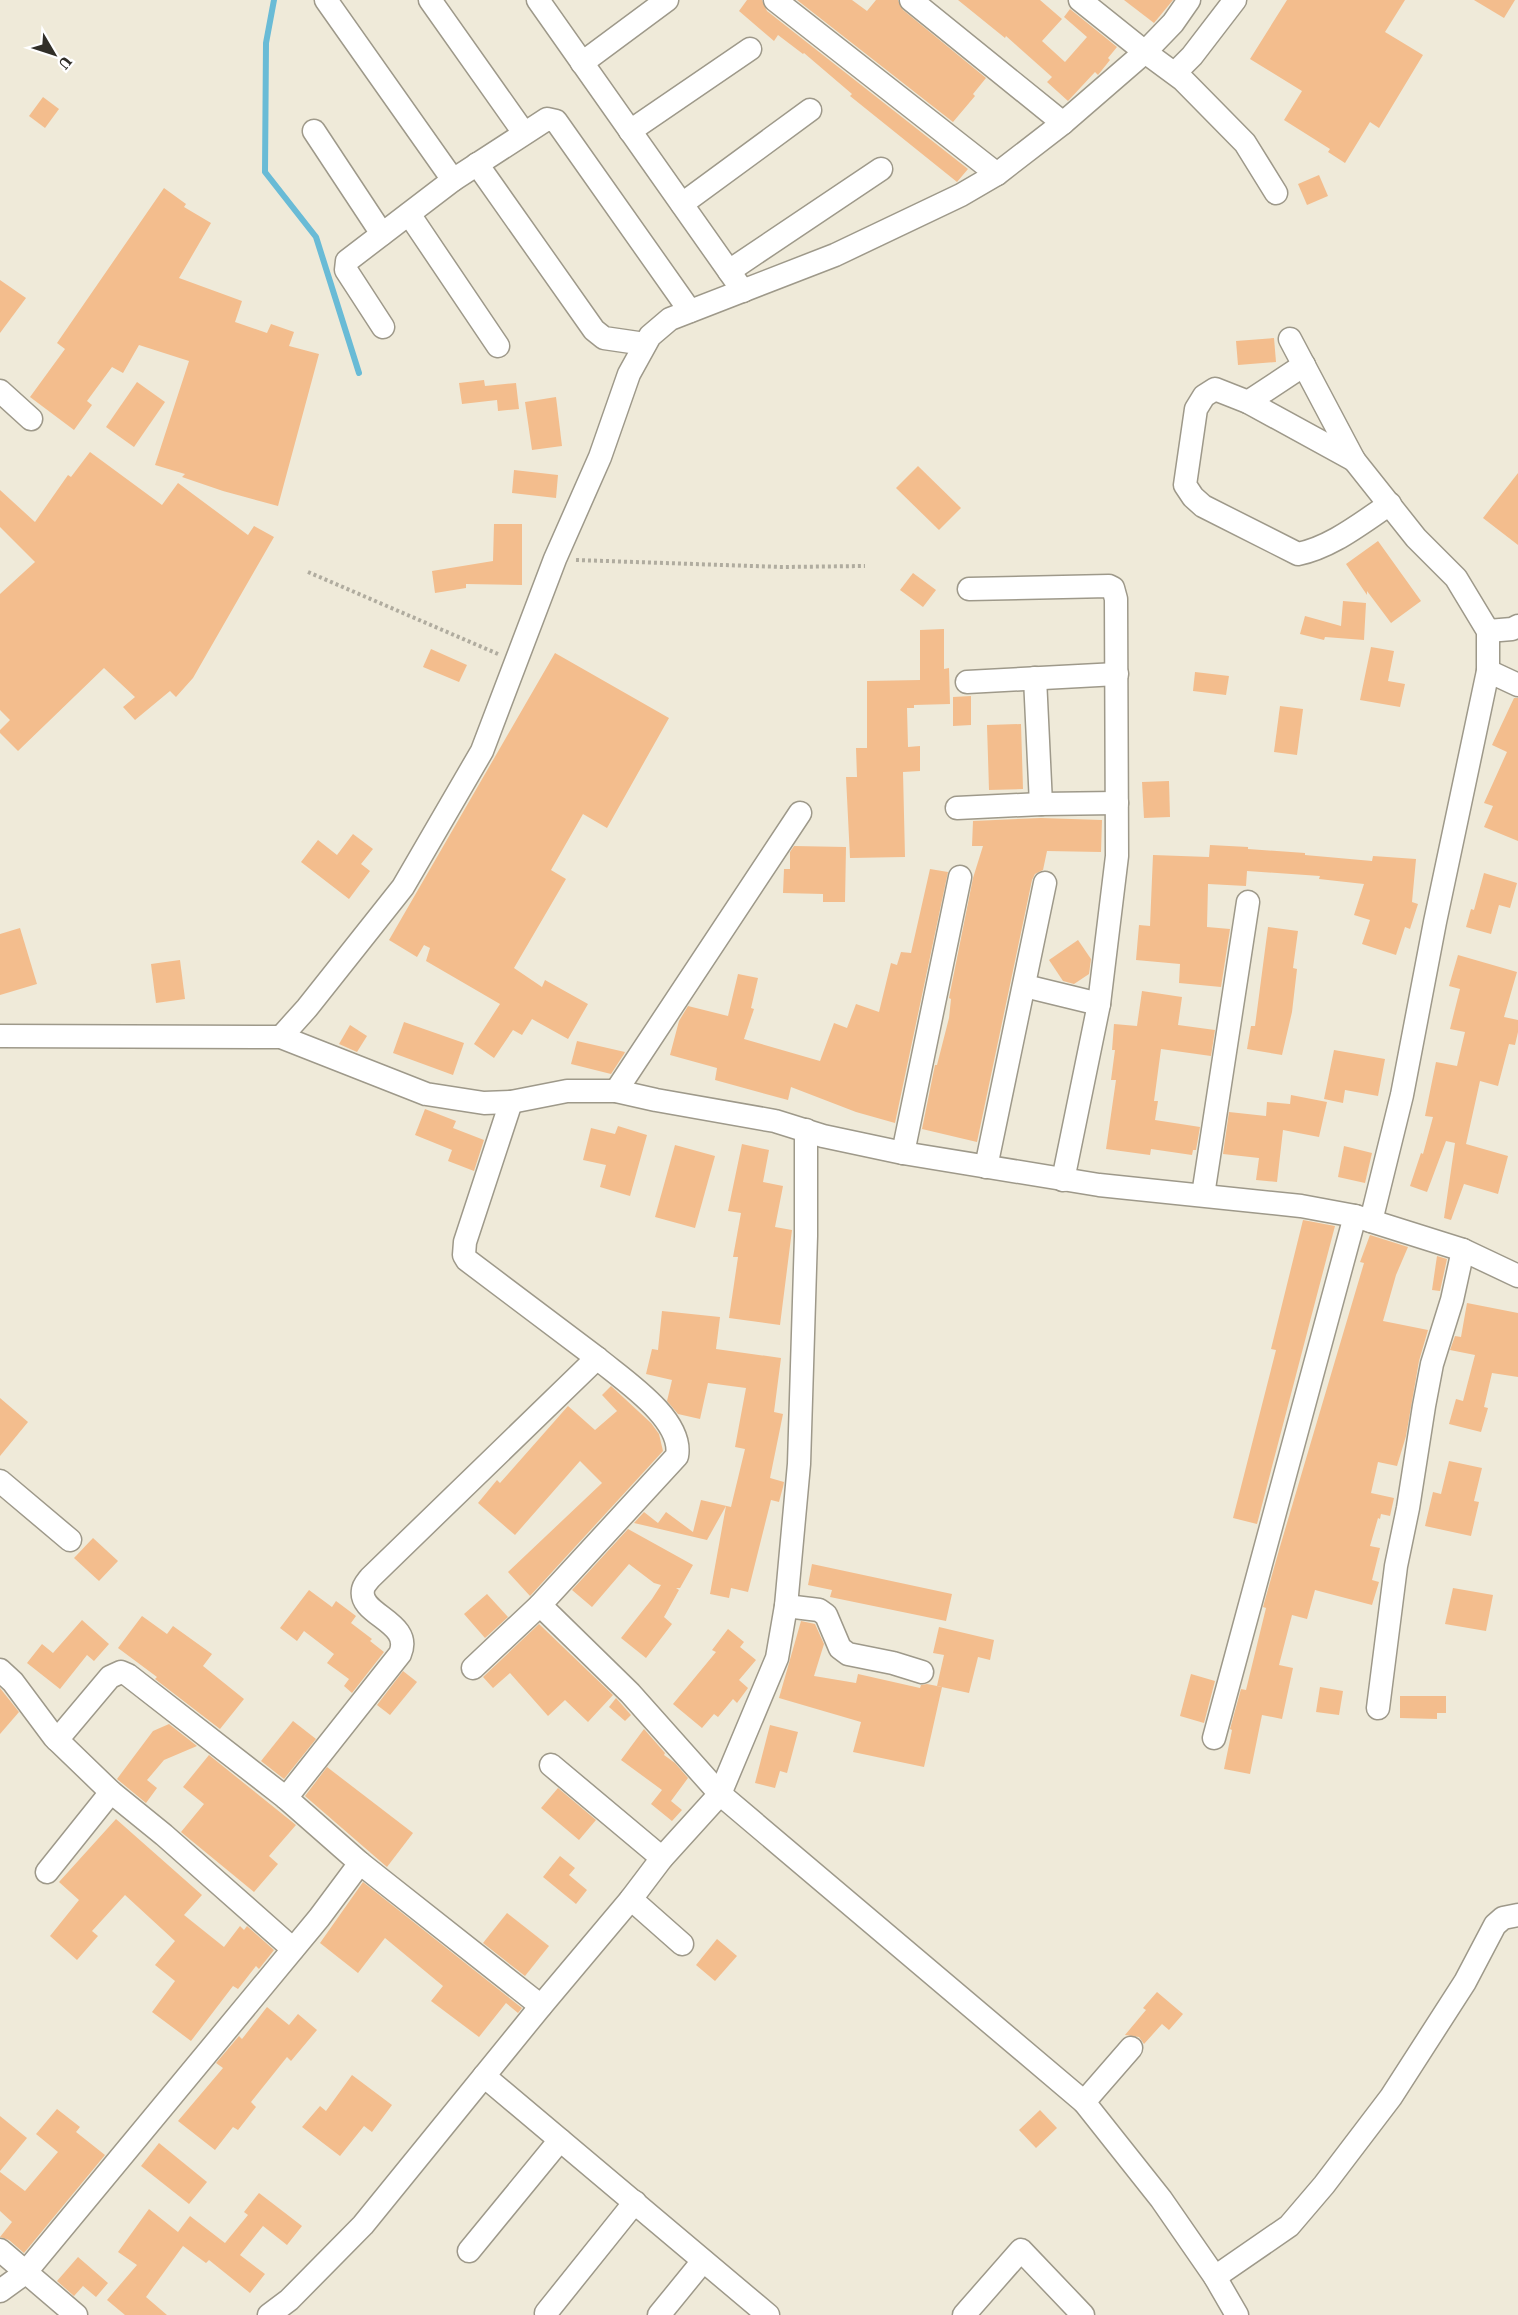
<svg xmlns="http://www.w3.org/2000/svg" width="1518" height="2315" font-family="'Source Serif 4',serif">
	<rect width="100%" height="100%" fill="#efead9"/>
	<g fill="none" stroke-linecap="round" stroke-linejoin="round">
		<polyline stroke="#69bbd6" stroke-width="6" points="274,0 266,43 265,172 316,237 359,373"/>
	</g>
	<g fill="#f3bd8d">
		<polygon points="747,0 762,0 767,11 968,169 957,182 850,96 852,94 804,53 803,54 778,35 774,41 739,11"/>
		<polygon points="797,0 852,0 867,11 876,0 898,0 903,10 986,78 973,94 975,96 953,122"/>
		<polygon points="958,0 1040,0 1062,19 1042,41 1065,62 1087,37 1064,17 1070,9 1117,47 1108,58 1110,60 1098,75 1095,72 1068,101 1047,82 1052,77 1006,36 1005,38"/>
		<polygon points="1124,0 1173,0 1154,23"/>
		<polygon points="1287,0 1405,0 1385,32 1423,55 1379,128 1370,122 1345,163 1328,152 1330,149 1284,120 1302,91 1250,59"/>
		<polygon points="1474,0 1515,0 1504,18"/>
		<polygon points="43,97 59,109 45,128 29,116"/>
		<polygon points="1319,175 1328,196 1307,205 1298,184"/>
		<polygon points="164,188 186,204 184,207 211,223 179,278 242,301 235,322 267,333 271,324 294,332 289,346 319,354 278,506 223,491 182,477 185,474 155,465 189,361 139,345 123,373 112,367 87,401 92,405 74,430 30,397 65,349 57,343"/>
		<polygon points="0,280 26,298 0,333"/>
		<polygon points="1274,338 1276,362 1238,365 1236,341"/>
		<polygon points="484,380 485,386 516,383 519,409 498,411 497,400 462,404 459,383"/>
		<polygon points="137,382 165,402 134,447 106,427"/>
		<polygon points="556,397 562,446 532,450 525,402"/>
		<polygon points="90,452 162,505 178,483 248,535 254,526 274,537 193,678 176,697 170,691 135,720 123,707 135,697 104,668 18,751 0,733 0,730 10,720 0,710 0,594 35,562 0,527 0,490 35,522 68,475 71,477"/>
		<polygon points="918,466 961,508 939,530 896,488"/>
		<polygon points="514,470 558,475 556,498 512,493"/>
		<polygon points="1518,473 1518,545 1483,518"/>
		<polygon points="494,524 522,524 522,585 466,584 466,588 435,593 432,571 493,561"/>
		<polygon points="1378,541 1421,601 1391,623 1367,591 1367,595 1346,564"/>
		<polygon points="913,573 936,590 923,607 900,590"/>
		<polygon points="1343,601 1366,603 1364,640 1325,637 1324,640 1300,634 1305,616 1341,626"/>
		<polygon points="944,629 944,669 949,668 950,704 914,705 914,708 907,708 908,747 920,746 920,771 903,772 905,857 850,858 846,777 857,777 856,748 867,748 867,681 920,680 920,630"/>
		<polygon points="1371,647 1394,651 1388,681 1405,684 1400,707 1360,700"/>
		<polygon points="431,649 467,665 459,682 423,667"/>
		<polygon points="555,653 669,718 607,828 583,814 551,870 566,879 514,968 542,987 545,980 588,1004 568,1039 532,1019 522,1035 513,1030 494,1058 474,1044 500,1004 426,961 430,948 424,945 417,957 389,940"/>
		<polygon points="1195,672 1229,676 1226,695 1193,691"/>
		<polygon points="971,696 971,725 953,726 953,697"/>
		<polygon points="1514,698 1518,698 1518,841 1484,827 1493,806 1484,803 1507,752 1492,745"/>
		<polygon points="1280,706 1303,709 1297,755 1274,752"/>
		<polygon points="1021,724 1023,789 989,790 987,725"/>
		<polygon points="1169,781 1170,817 1144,818 1142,782"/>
		<polygon points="1041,818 1102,820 1101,852 1047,851 1043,870 1035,874 1032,880 977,1142 922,1129 935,1065 937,1065 949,1018 951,999 949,998 973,878 983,846 972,846 973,821"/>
		<polygon points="353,834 373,849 361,864 370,871 349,899 301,862 318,840 337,855"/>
		<polygon points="1210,845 1248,847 1248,849 1305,853 1305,855 1372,861 1373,856 1416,859 1412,902 1418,904 1410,929 1405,927 1396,955 1362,944 1370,920 1354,915 1364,884 1319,879 1320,876 1247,871 1246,886 1208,884 1207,927 1230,929 1221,987 1179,983 1180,964 1136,960 1139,925 1150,926 1153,855 1209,857"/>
		<polygon points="794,846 846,847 845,902 823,902 823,894 783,893 784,869 790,869 790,852"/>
		<polygon points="930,869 948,872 895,1123 856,1112 791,1087 788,1100 715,1080 717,1068 670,1055 679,1021 688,1006 728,1016 738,974 758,978 751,1008 754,1009 744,1039 820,1061 834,1023 847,1028 856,1004 879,1012 891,963 897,965 901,952 911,953"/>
		<polygon points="1484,873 1517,883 1510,908 1499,905 1491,934 1466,927 1471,909 1474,910"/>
		<polygon points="1268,927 1298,931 1293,968 1297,969 1292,1012 1282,1055 1247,1049 1251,1026 1255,1026"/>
		<polygon points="20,928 37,984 0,995 0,934"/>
		<polygon points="1078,940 1091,959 1089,974 1074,984 1063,981 1049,960"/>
		<polygon points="1458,955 1517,972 1504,1017 1518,1020 1518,1032 1515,1045 1509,1044 1498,1086 1480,1081 1466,1144 1508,1156 1498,1194 1464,1184 1451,1220 1444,1218 1455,1143 1446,1141 1427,1192 1410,1186 1421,1153 1423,1154 1433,1117 1425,1116 1436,1062 1457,1066 1465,1032 1450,1029 1460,989 1449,986"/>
		<polygon points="180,960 185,999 156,1003 151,964"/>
		<polygon points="1142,991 1182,997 1178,1025 1215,1030 1211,1056 1161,1049 1154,1101 1158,1101 1155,1120 1200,1127 1196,1150 1193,1150 1192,1155 1151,1149 1150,1155 1106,1149 1116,1080 1111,1080 1115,1050 1112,1050 1114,1024 1137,1026"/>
		<polygon points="404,1022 464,1043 453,1075 393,1053"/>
		<polygon points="350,1025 367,1036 357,1052 339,1044"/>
		<polygon points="577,1041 625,1052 624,1054 611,1074 571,1064"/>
		<polygon points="1334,1050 1385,1059 1378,1096 1345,1090 1343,1103 1324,1099"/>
		<polygon points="1291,1095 1327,1102 1319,1137 1283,1130 1277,1182 1256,1180 1259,1158 1223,1154 1229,1112 1266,1116 1267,1102 1290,1104"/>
		<polygon points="425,1109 456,1121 453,1128 484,1140 474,1171 448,1161 452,1150 415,1135"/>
		<polygon points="618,1126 647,1135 630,1196 600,1187 606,1165 583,1160 591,1128 615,1134"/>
		<polygon points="742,1144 769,1150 763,1182 783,1186 775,1227 792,1230 780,1325 729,1318 738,1257 733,1257 741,1213 728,1211"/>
		<polygon points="675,1145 715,1156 695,1228 655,1217"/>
		<polygon points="1344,1146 1372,1153 1365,1183 1338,1177"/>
		<polygon points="1303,1220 1335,1226 1257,1524 1233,1518 1276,1350 1271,1349"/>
		<polygon points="1370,1235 1408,1247 1396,1275 1383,1321 1428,1330 1419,1361 1406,1436 1397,1466 1378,1462 1371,1493 1394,1498 1390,1516 1381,1514 1380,1519 1378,1518 1370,1546 1380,1548 1372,1580 1379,1582 1372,1605 1315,1590 1307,1619 1292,1615 1279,1665 1293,1668 1282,1719 1262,1715 1250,1774 1224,1769 1232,1730 1230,1729 1241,1689 1246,1690 1266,1608 1263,1607 1279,1550 1364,1263 1360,1262"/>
		<polygon points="1437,1256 1447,1259 1440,1291 1432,1290"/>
		<polygon points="1467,1303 1518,1313 1518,1377 1492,1373 1484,1407 1488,1408 1481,1432 1449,1424 1456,1399 1463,1401 1475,1355 1450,1350 1455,1336 1461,1337"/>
		<polygon points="662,1311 720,1317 716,1349 781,1358 774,1412 783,1414 770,1478 784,1482 783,1487 779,1502 771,1500 748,1592 731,1588 729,1598 710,1594 726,1506 707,1540 634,1523 644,1512 658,1523 666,1512 693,1532 701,1500 731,1507 745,1449 735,1447 746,1388 708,1383 700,1419 678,1414 667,1401 672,1380 646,1374 652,1349 658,1350"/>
		<polygon points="611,1386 651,1423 659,1434 663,1451 530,1596 508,1572 602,1483 580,1461 515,1535 478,1503 497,1480 500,1483 568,1406 595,1430 617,1411 602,1395"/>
		<polygon points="0,1398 28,1422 0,1456"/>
		<polygon points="1449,1461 1482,1468 1474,1501 1479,1502 1471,1536 1425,1526 1433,1492 1441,1494"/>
		<polygon points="628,1529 693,1565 680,1588 676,1588 679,1590 664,1617 672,1624 646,1658 621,1638 652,1599 661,1585 654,1583 629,1564 592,1607 572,1590"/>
		<polygon points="93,1538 118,1561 99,1581 74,1558"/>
		<polygon points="812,1564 952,1594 946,1621 830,1597 832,1590 808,1585"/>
		<polygon points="1453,1588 1493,1595 1486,1631 1445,1624"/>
		<polygon points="309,1590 332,1607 336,1601 356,1616 351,1623 372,1639 370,1641 384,1652 352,1693 344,1686 349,1679 327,1663 334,1654 304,1631 297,1641 280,1628"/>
		<polygon points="487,1594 508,1617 485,1638 464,1614"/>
		<polygon points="142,1616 167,1634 173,1626 212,1654 203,1666 244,1699 220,1729 155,1679 157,1677 118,1648"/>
		<polygon points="82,1620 109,1644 94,1661 87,1655 60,1689 27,1663 42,1644 53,1653"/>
		<polygon points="801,1621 815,1624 824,1644 814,1676 856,1683 858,1674 920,1688 921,1685 927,1684 942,1687 924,1767 853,1752 861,1722 779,1698"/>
		<polygon points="539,1624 613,1695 588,1722 565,1700 548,1716 510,1673 493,1688 483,1677"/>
		<polygon points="939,1627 994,1640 990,1660 978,1657 969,1693 937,1686 944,1655 933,1653"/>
		<polygon points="728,1629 744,1642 740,1647 756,1660 739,1680 748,1688 737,1703 733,1699 718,1717 714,1714 702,1728 673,1704 716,1652 712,1650"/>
		<polygon points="403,1671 417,1682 390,1715 377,1705"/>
		<polygon points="1191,1674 1215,1681 1204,1723 1180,1716"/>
		<polygon points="1320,1687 1343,1691 1339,1715 1316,1712"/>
		<polygon points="0,1688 19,1712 0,1734"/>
		<polygon points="1400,1696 1446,1696 1446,1713 1437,1713 1437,1719 1400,1718"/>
		<polygon points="616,1698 631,1715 625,1721 609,1707"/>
		<polygon points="293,1721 316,1739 284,1779 261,1761"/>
		<polygon points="169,1724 197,1746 164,1760 147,1780 157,1788 146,1803 117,1779 153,1731"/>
		<polygon points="770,1725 798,1732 787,1773 780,1771 775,1788 755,1783"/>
		<polygon points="644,1729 665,1753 664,1755 675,1763 688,1778 671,1801 682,1810 672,1821 651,1804 662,1790 621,1760"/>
		<polygon points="209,1755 296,1825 269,1856 278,1864 254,1892 181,1832 204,1804 183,1787"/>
		<polygon points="327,1767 413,1833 387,1867 305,1796"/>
		<polygon points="558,1788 596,1820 579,1840 541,1808"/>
		<polygon points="116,1819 202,1895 184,1915 224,1947 240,1926 244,1930 247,1926 274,1950 259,1969 256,1966 238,1989 233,1986 191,2041 152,2012 175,1981 155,1965 175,1941 125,1895 92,1931 98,1936 77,1960 50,1936 79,1900 59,1882"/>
		<polygon points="560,1856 575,1868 569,1875 587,1890 576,1904 543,1877"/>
		<polygon points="363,1882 522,2008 518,2013 506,2003 479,2037 431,2001 443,1986 385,1938 358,1973 320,1943"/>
		<polygon points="507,1913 549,1946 525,1976 483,1943"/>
		<polygon points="717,1939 737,1956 715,1981 696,1965"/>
		<polygon points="1157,1992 1183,2014 1169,2030 1162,2024 1144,2044 1139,2037 1125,2035 1146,2010 1143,2008"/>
		<polygon points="267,2007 289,2025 298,2014 317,2030 291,2061 287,2057 251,2102 256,2107 238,2130 233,2127 215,2150 178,2121 223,2068 216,2063 239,2036 242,2039"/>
		<polygon points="352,2075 392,2105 372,2132 364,2126 340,2156 302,2127 320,2106 326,2111"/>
		<polygon points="57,2109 80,2127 76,2132 105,2155 24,2253 9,2240 0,2237 12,2222 0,2211 0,2172 25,2191 58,2152 36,2134"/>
		<polygon points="1040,2110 1057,2128 1036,2148 1019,2130"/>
		<polygon points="0,2116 27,2138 0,2171"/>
		<polygon points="159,2143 207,2182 189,2204 141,2166"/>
		<polygon points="259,2193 302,2226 287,2245 263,2226 240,2255 265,2274 250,2293 209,2260 206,2263 183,2246 146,2297 167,2315 125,2315 107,2300 137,2265 118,2252 149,2209 178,2232 190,2216 225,2243 248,2215 244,2212"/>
		<polygon points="78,2257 108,2283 96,2297 83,2286 74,2296 57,2281"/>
	</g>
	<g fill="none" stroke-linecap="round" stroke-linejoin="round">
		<defs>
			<g id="minor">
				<polyline points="326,0 453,180"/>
				<polyline points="430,0 524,133"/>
				<polyline points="538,0 743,291"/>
				<polyline points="775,0 997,174"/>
				<polyline points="911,0 1063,123"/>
				<polyline points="1189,0 1173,23 1145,52 1183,80 1245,143 1276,193"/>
				<polyline points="582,63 667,0"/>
				<polyline points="1175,73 1192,56 1235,0"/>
				<polyline points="314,131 382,234"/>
				<polyline points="630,131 750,49"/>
				<polyline points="477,164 594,330 604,338 645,344"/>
				<polyline points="682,204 810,110"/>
				<polyline points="409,214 498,346"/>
				<polyline points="729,271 881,169"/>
				<polyline points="383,327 346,270 347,261 453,180 547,119 556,121 690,311"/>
				<polyline points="1290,339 1354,460 1416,538 1456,578 1488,631 1488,671 1435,922 1402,1095 1371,1221"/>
				<polyline points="0,391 31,419"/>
				<polyline points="1248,402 1304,365"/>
				<path d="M1354,460l-106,-58 -33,-13 -11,7 -8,13 -11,76 8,12 10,9 95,48c34,-7 63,-31 92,-50"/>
				<polyline points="969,589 1109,586 1113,588 1116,599 1117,856 1099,1004 1063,1180"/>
				<polyline points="1488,631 1512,629 1518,626"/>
				<polyline points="1488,671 1518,685"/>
				<polyline points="1035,678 1041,804"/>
				<polyline points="967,682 1117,674"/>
				<polyline points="957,808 1041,804 1117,803"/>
				<polyline points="1025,986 1099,1004"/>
				<polyline points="0,1036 281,1037 426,1094 484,1103 511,1102 567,1091 616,1091 656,1100 775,1121 823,1136 903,1153 1099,1185 1301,1206 1355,1216 1463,1250 1518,1276"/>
				<polyline points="281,1037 307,1008 403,887 482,751 555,559 600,457 629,374 650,336 670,319 835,255 961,195 997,174 1063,123 1145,52 1080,0"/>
				<polyline points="616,1091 800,813"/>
				<polyline points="903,1153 960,877"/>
				<polyline points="986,1167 1045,883"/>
				<polyline points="1203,1195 1248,902"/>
				<path d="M597,1358c25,21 87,61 80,98l-137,149 90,88 90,101 364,308 77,97 54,78 22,38"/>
				<polyline points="0,1481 70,1540"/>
				<polyline points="786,1606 819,1610 826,1615 840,1648 848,1654 893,1663 922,1672"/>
				<polyline points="473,1668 540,1605"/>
				<polyline points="0,1670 13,1682 54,1737 111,1792 164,1835 293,1949"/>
				<polyline points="1378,1708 1396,1566 1408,1508 1424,1406 1432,1364 1452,1300 1463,1250"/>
				<polyline points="1214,1738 1355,1216"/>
				<polyline points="57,1740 110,1677 121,1672 128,1675 286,1798"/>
				<polyline points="551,1765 662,1858"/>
				<polyline points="360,1863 541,2006"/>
				<polyline points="47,1872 111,1792"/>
				<polyline points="631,1899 682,1944"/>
				<polyline points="484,2076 768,2315"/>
				<polyline points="1084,2102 1131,2048"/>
				<polyline points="0,2250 76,2315"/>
				<polyline points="469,2251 560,2140"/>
				<polyline points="1215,2277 1289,2226 1324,2185 1391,2097 1465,1982 1495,1925 1503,1918 1518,1915"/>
				<path d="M0,2291l25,-18 294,-355 41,-55 -74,-65 114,-144c14,-32 -42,-39 -37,-64 0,-4 4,-8 7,-12l227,-220 -130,-98 -3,-5 1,-13 46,-140"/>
				<polyline points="546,2313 635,2202"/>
				<polyline points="269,2315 289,2300 363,2225 541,2006 631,1899 662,1858 720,1794 777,1658 786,1606 799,1464 806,1236 806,1130"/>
				<polyline points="659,2315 703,2261"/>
				<polyline points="964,2315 1021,2250 1083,2315"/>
			</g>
		</defs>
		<use href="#minor" stroke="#9e998a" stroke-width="25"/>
		<g stroke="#b0ac9f" stroke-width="4" stroke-dasharray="3 3" stroke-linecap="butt">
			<polyline points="576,560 782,567 865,566"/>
			<polyline points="308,572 498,654"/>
		</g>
		<use href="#minor" stroke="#fff" stroke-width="22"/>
	</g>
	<g transform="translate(54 54) rotate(129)" stroke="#ffffff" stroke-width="4.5" paint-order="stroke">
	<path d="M0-4.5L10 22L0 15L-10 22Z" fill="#312f29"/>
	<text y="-9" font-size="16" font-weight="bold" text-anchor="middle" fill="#312f29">U</text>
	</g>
</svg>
